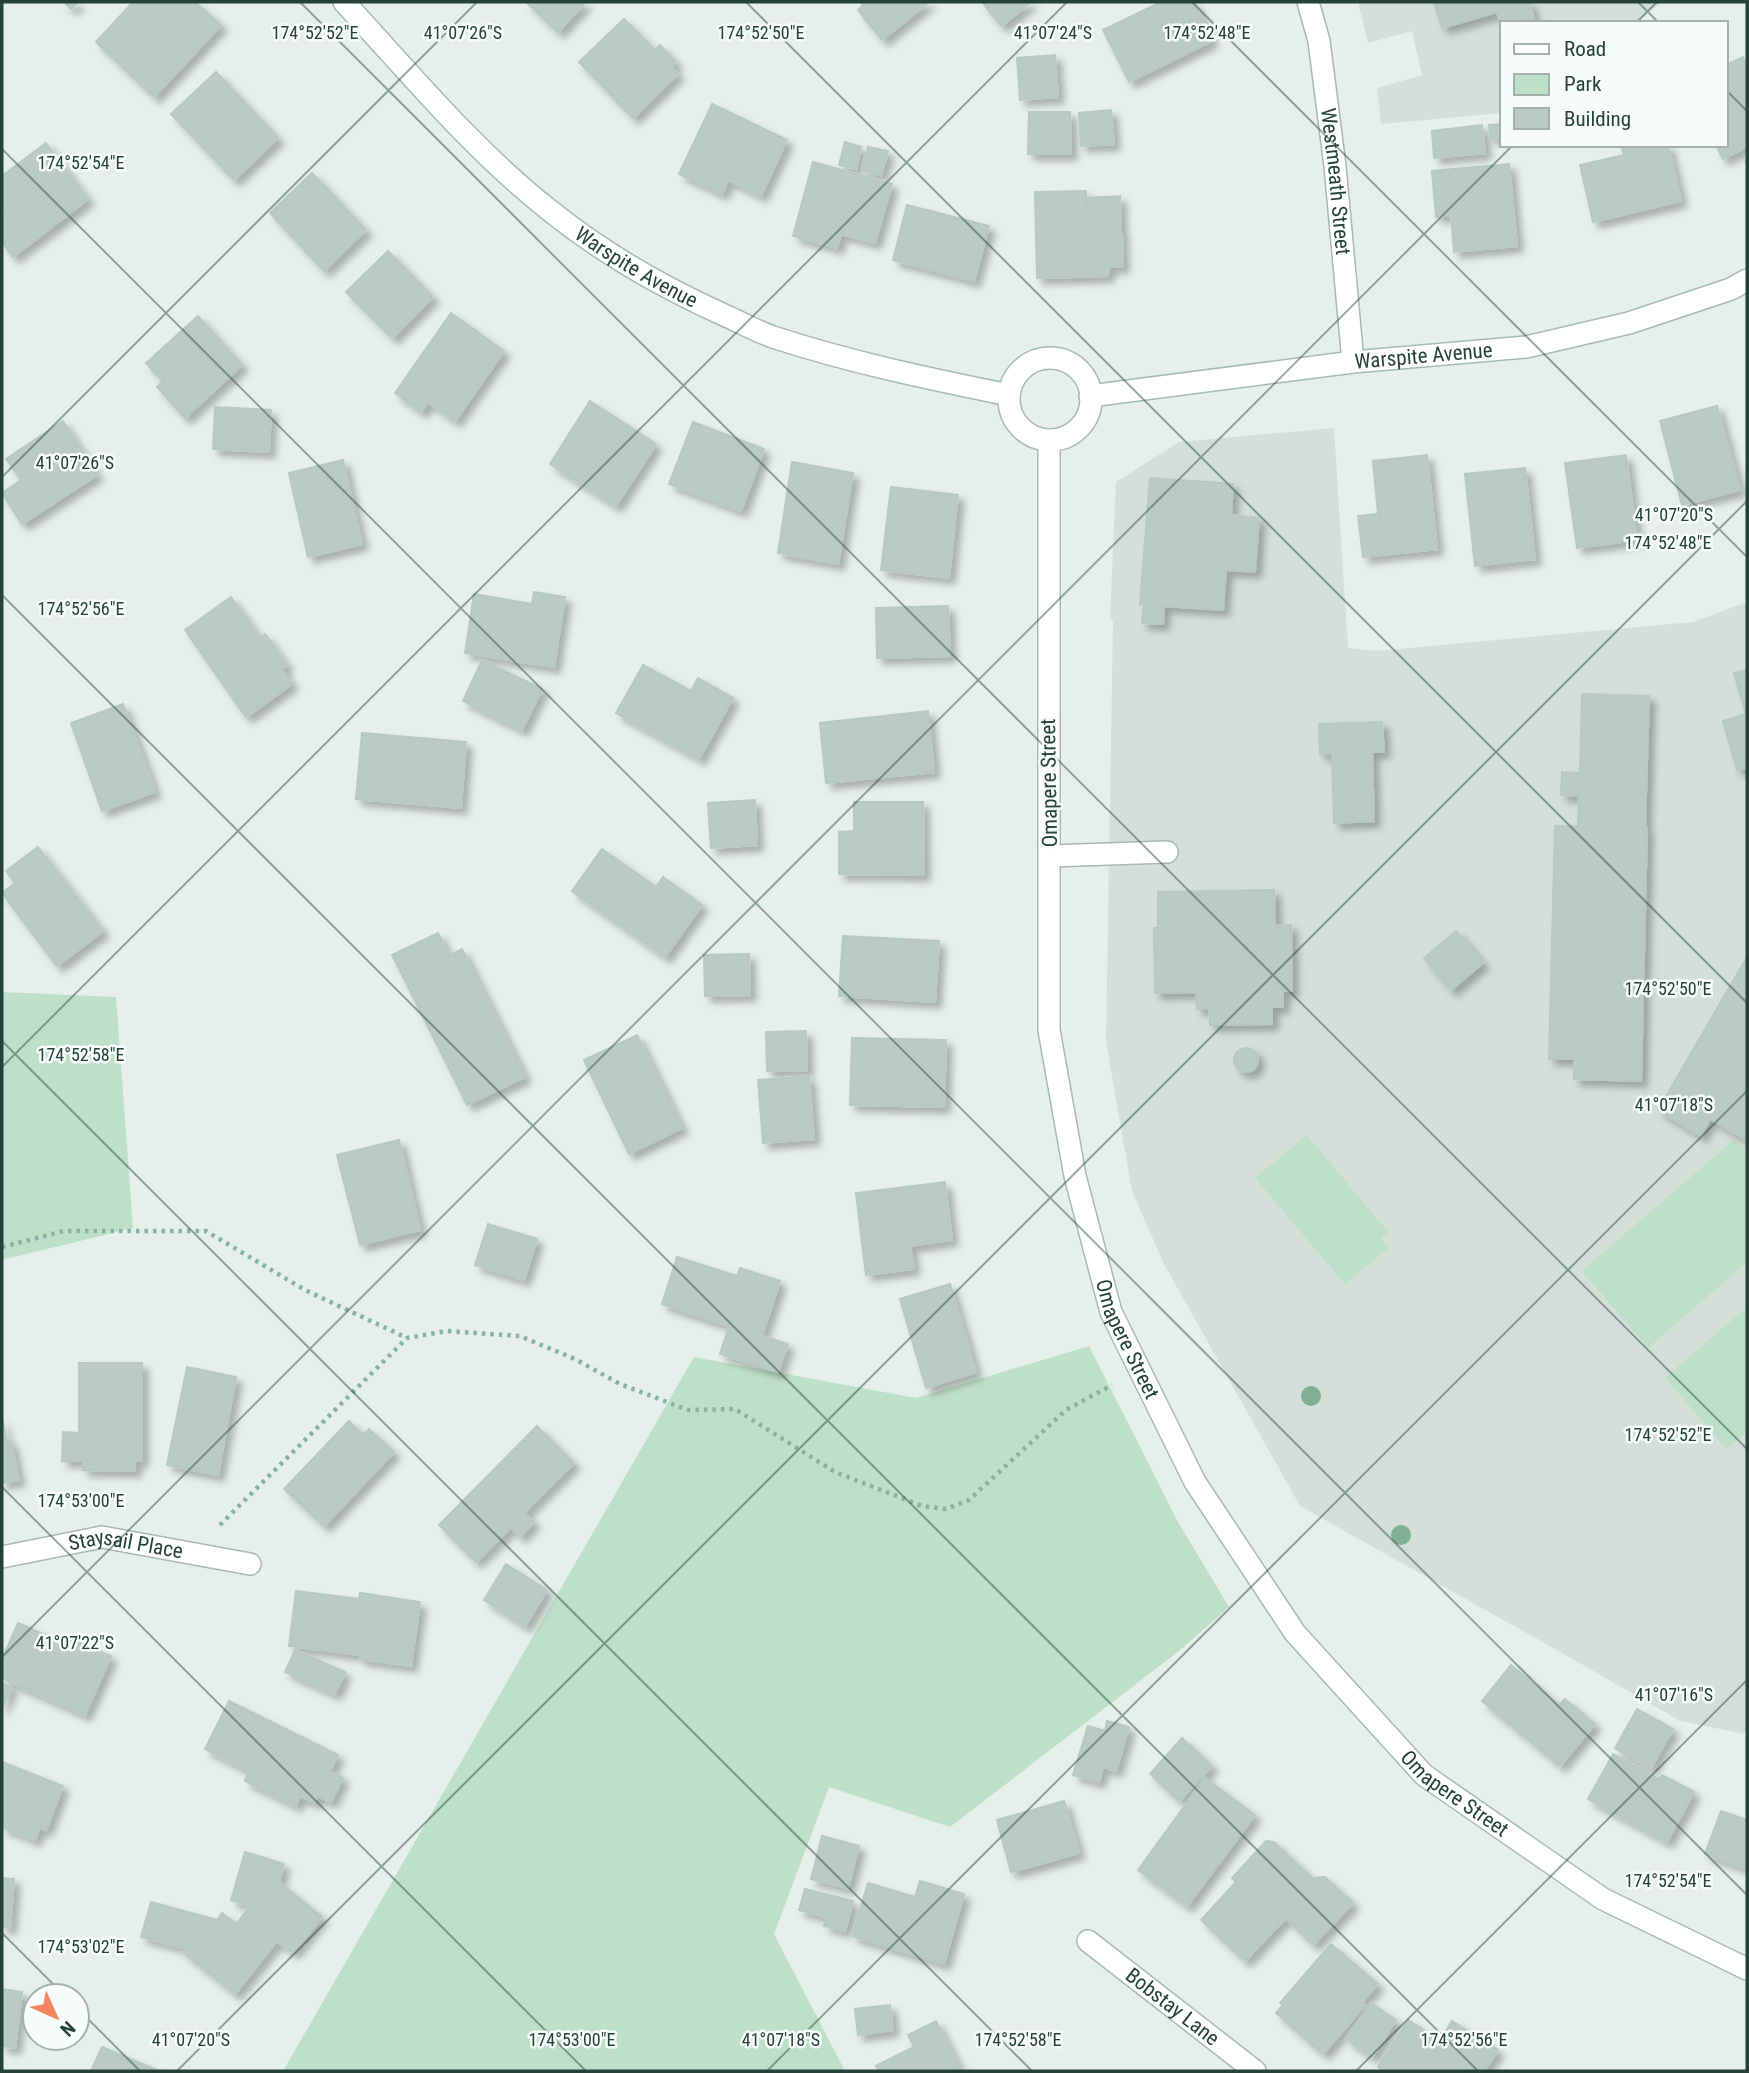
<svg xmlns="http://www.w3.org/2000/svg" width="1749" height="2073" font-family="'Roboto Condensed',sans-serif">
	<defs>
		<filter id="shadow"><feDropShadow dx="6" dy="6" stdDeviation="3.5" flood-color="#0004"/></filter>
	</defs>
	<rect width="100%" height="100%" fill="#e6efeb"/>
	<g fill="#d4dfda">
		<polygon points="1358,2 1663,2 1634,23 1502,23 1502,113 1381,124 1377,88 1422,75 1412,31 1368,43"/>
		<polygon points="1334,428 1348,648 1376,651 1693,622 1747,602 1747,1727 1745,1734 1680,1721 1557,1650 1300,1506 1164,1264 1132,1191 1106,1042 1113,621 1110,618 1116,482 1179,442"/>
	</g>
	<g fill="#bfe0c8">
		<polygon points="2,992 116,997 133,1228 2,1260"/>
		<polygon points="1307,1135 1388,1232 1381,1238 1389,1248 1345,1284 1255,1178"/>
		<polygon points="1735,1139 1747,1154 1747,1262 1648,1348 1582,1271"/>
		<polygon points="1747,1307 1747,1432 1727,1449 1665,1378"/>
		<polygon points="1089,1346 1178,1522 1229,1607 1179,1651 950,1827 829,1787 774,1934 845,2071 283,2071 694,1357 916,1398"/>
	</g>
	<g fill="#bbcac4" stroke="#b8c9c2" stroke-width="2" filter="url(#shadow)">
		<polygon points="64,2 78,2 71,9"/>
		<polygon points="133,2 195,2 221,25 154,97 96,42"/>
		<polygon points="526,2 586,2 558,32"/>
		<polygon points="861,2 929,2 882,40 858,10 863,5"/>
		<polygon points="982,2 1031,2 1001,26"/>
		<polygon points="1161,2 1194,2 1212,41 1129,82 1103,30"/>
		<polygon points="1434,2 1531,2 1529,2 1534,18 1518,23 1502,23 1502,28 1497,12 1442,28"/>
		<polygon points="624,19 655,50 660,45 676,62 671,67 678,74 633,118 579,62"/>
		<polygon points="1055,55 1058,97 1020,100 1017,58"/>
		<polygon points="1743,57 1747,67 1747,147 1723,159 1716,145 1726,145 1726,65"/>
		<polygon points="216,72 278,138 234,180 171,114"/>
		<polygon points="712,104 787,140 761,196 728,180 722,194 679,174"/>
		<polygon points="1111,110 1114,144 1081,146 1079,113"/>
		<polygon points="1029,112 1070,112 1071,154 1028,154"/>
		<polygon points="1502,124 1502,137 1490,138 1489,125"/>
		<polygon points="1482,125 1485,153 1434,158 1432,131"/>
		<polygon points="845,142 861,147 856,169 839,165"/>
		<polygon points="46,143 88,199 13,257 2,242 2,212 5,209 2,204 2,176"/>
		<polygon points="1621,145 1668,145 1681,201 1593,222 1580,165 1624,155"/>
		<polygon points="868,147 888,151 881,175 862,170"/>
		<polygon points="813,162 892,184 875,243 841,234 837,248 793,236"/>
		<polygon points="1509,164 1517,246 1454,252 1451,215 1436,217 1432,171"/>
		<polygon points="312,173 366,230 324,271 270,213"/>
		<polygon points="1086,191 1087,233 1122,233 1123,267 1109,267 1108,276 1037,278 1035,192"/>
		<polygon points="1120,196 1121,233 1087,233 1087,198"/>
		<polygon points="907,205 989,226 974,281 893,260"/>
		<polygon points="388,251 433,297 392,338 346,292"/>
		<polygon points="451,313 504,351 455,421 428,402 421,412 395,393"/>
		<polygon points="198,316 242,365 185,418 157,387 163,381 146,363"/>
		<polygon points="590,401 656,444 616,506 550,464"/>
		<polygon points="1717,406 1740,490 1682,505 1660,421"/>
		<polygon points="215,407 271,410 269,452 213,449"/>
		<polygon points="63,421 97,475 22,524 2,493 21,480 6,459"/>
		<polygon points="693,422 764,449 741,511 669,484"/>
		<polygon points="1427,455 1437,549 1363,557 1358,516 1378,514 1373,461"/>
		<polygon points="1626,455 1637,540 1577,548 1565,463"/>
		<polygon points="343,460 362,544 308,557 289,473"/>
		<polygon points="792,462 853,473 838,564 778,553"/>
		<polygon points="1525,468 1535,559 1475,566 1465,474"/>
		<polygon points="1150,478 1233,484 1231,515 1259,518 1255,572 1226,570 1223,610 1164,606 1163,624 1142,623 1144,604 1140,604"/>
		<polygon points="891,487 958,495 949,578 881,570"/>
		<polygon points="534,592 565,597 554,667 465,653 474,594 532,604"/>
		<polygon points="231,597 260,638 265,634 287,665 282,669 292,684 246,717 185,630"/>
		<polygon points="948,606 950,656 877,658 876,608"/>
		<polygon points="482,660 542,689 522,730 463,701"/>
		<polygon points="643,665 691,691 698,678 733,698 699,759 616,713"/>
		<polygon points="1747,670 1747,767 1737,770 1723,721 1746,714 1734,673"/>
		<polygon points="1582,694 1649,696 1645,828 1578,827 1579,796 1561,795 1562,772 1580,773"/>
		<polygon points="123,704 155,792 102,811 71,723"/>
		<polygon points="928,711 934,772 826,783 820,723"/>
		<polygon points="1382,722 1384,752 1372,752 1374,821 1334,823 1332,754 1320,754 1319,724"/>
		<polygon points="362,733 466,742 461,808 356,799"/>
		<polygon points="755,800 757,845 711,848 708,803"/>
		<polygon points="854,802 923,802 924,875 839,874 839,832 854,831"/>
		<polygon points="1555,826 1647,828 1641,1081 1574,1079 1574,1059 1549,1059"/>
		<polygon points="38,847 103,931 57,966 2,893 15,883 6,871"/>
		<polygon points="602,849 656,887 663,877 702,905 665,957 572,891"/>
		<polygon points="1274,890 1275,926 1291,925 1292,991 1283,991 1283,1007 1272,1007 1272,1024 1210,1025 1209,1008 1197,1009 1196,992 1155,993 1154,928 1158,928 1158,892"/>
		<polygon points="1456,931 1483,963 1451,990 1424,958"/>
		<polygon points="438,933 449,956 462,949 525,1077 467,1105 392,955"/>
		<polygon points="843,936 939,941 935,1002 839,996"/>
		<polygon points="749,954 750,995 705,996 704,955"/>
		<polygon points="1747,957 1747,1140 1710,1119 1701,1136 1658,1110"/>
		<polygon points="806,1031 807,1070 767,1071 766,1032"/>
		<polygon points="637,1035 682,1128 629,1154 584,1060"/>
		<polygon points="852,1038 946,1040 944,1107 850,1105"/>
		<circle cx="1246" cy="1060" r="12"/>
		<polygon points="809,1076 814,1139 763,1143 758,1080"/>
		<polygon points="399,1140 420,1230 360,1245 337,1155"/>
		<polygon points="945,1182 952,1240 910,1246 914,1269 866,1275 856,1193"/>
		<polygon points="488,1224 537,1239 524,1280 475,1265"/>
		<polygon points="677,1257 737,1276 740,1268 780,1281 762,1336 788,1344 778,1372 720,1354 729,1326 662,1304"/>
		<polygon points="950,1284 976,1372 926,1388 900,1299"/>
		<polygon points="79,1363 142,1363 142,1461 135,1461 135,1471 83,1470 83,1461 62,1461 63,1432 79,1433"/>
		<polygon points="187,1367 236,1377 218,1475 167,1465"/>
		<polygon points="2,1418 7,1442 11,1441 19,1480 2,1483"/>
		<polygon points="349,1421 363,1435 369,1429 394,1452 324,1526 284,1489"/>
		<polygon points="537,1426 574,1463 524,1513 534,1522 520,1537 511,1527 476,1562 439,1525"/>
		<polygon points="506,1564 547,1590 525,1626 484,1600"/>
		<polygon points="296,1591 359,1599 360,1593 420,1602 411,1666 360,1659 361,1655 289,1646"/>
		<polygon points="18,1623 63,1643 65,1636 111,1656 85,1715 2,1678 2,1659"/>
		<polygon points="295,1650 345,1672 335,1694 285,1672"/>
		<polygon points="1511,1665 1559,1705 1565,1699 1595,1724 1560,1766 1482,1701"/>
		<polygon points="2,1683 11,1687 2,1709"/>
		<polygon points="229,1701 338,1755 330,1771 343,1778 331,1802 318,1796 314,1803 300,1796 296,1806 245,1781 249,1771 205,1749"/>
		<polygon points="1637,1709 1673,1729 1651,1768 1615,1748"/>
		<polygon points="1107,1721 1129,1727 1116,1771 1103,1767 1099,1782 1073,1775 1088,1726 1105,1731"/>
		<polygon points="1182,1738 1212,1766 1179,1801 1150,1774"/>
		<polygon points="1613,1754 1659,1779 1662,1775 1694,1792 1667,1842 1588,1799"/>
		<polygon points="2,1762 63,1786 46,1830 40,1827 35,1840 2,1827"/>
		<polygon points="1205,1778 1255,1815 1187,1906 1138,1870"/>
		<polygon points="1064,1801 1079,1853 1011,1872 997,1820"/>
		<polygon points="1721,1811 1747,1820 1747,1869 1705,1854"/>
		<polygon points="822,1836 859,1846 848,1888 811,1879"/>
		<polygon points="1266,1841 1274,1842 1312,1878 1325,1877 1353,1903 1313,1945 1286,1918 1245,1961 1201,1920 1236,1882 1232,1878"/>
		<polygon points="245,1852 284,1864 279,1882 322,1917 293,1953 277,1941 235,1994 183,1952 187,1949 141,1937 151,1902 217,1920 222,1913 236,1924 250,1906 231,1900"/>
		<polygon points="2,1878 14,1879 10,1928 2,1927"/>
		<polygon points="920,1881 964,1894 944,1964 852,1936 868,1883 915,1897"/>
		<polygon points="805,1889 853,1901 845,1931 824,1926 826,1917 799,1910"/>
		<polygon points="1331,1944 1378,1984 1362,2002 1365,2005 1323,2054 1276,2013 1283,2005 1280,2003"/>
		<polygon points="2,1989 22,1992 15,2048 2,2046"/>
		<polygon points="1371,2003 1396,2020 1372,2057 1346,2039"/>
		<polygon points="890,2005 893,2030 858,2035 855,2009"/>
		<polygon points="1408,2020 1440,2040 1452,2021 1498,2050 1484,2071 1385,2071 1378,2067"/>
		<polygon points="936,2021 961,2071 879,2071 876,2066 914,2047 908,2035"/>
		<polygon points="102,2047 159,2071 91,2071"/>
	</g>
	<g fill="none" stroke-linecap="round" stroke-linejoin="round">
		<defs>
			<polyline id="lane" points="1050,856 1167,852"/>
			<g id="street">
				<path id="s1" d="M1308,2l11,39 16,125 18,196"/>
				<path id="s2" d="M2,1557l100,-20 148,27"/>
				<path id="s3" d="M1088,1941l167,130"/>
			</g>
			<g id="secondary">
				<path id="s4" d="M344,2c65,70 128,147 204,207 53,43 114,78 176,106 16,7 32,16 49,22 76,25 157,42 236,58"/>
				<circle cx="1050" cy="399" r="41"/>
				<path id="s5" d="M1090,396l263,-34 173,-15 103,-24 102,-34 16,-9"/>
				<path id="s6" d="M1049,440v590l26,146 36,136 84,170 100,151 129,142 179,124 144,70"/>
			</g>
		</defs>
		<use href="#lane" stroke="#a8b8b2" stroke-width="24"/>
		<use href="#street" stroke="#a8b8b2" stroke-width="24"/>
		<use href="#secondary" stroke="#a4bbb3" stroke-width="24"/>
		<g stroke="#86b3a5" stroke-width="4.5" stroke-dasharray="3.5 5" stroke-linecap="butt">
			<polyline points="2,1247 64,1231 206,1231 305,1290 407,1338"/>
			<polyline points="220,1525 407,1338 447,1331 520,1336 575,1359 620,1384 688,1410 735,1409 835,1472 922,1506 946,1509 969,1500 1066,1410 1112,1385"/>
		</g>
		<use href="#lane" stroke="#fff" stroke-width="21"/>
		<use href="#street" stroke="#fff" stroke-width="21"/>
		<use href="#secondary" stroke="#fff" stroke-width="21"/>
	</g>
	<g fill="#80af93">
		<circle cx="1311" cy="1396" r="10"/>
		<circle cx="1401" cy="1535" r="10"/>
	</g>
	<path fill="none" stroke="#24423a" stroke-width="2" stroke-opacity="0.45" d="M300,2l1447,1447M746,2l1001,1001M1192,2l555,555M1638,2l21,21M1636,23l21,-21M1726,90l21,21M2,149l1745,1746M2,477l475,-475M2,595l1476,1476M2,1041l1030,1030M2,1067l1065,-1065M2,1487l584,584M2,1657l1511,-1512M2,1933l63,63M77,2008l63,63M177,2071l1570,-1570M767,2071l980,-980M1356,2071l391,-391"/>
	<g text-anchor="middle" stroke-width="5" stroke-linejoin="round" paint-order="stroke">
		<g font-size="21" fill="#24423a" stroke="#f7fbf9">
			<text dy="7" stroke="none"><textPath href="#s1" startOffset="182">Westmeath Street</textPath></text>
			<text dy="7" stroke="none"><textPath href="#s4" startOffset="397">Warspite Avenue</textPath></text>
			<text dy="7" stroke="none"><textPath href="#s5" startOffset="336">Warspite Avenue</textPath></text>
			<text transform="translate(1049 783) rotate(-91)" y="7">Omapere Street</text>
			<text dy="7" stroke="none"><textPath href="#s6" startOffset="910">Omapere Street</textPath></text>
			<text dy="7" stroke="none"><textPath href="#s2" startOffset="126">Staysail Place</textPath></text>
			<text dy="7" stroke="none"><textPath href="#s6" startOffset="1477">Omapere Street</textPath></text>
			<text dy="7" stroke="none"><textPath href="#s3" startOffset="107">Bobstay Lane</textPath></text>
		</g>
	</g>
	<g font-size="18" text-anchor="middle" fill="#24423a" stroke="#f7fbf9" stroke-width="5" stroke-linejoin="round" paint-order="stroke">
		<text x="315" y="39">174°52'52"E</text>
		<text x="463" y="39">41°07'26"S</text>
		<text x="761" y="39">174°52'50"E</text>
		<text x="1053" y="39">41°07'24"S</text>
		<text x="1207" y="39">174°52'48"E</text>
		<text x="81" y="169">174°52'54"E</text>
		<text x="75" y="469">41°07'26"S</text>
		<text x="1674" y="521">41°07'20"S</text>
		<text x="1668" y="549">174°52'48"E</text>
		<text x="81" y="615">174°52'56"E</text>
		<text x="1668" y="995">174°52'50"E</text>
		<text x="81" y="1061">174°52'58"E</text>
		<text x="1674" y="1111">41°07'18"S</text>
		<text x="1668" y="1441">174°52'52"E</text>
		<text x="81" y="1507">174°53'00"E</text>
		<text x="75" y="1649">41°07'22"S</text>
		<text x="1674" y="1701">41°07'16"S</text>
		<text x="1668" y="1887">174°52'54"E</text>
		<text x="81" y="1953">174°53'02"E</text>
		<text x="191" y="2046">41°07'20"S</text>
		<text x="572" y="2046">174°53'00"E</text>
		<text x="781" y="2046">41°07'18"S</text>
		<text x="1018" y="2046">174°52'58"E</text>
		<text x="1464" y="2046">174°52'56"E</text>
	</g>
	<rect width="1749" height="2073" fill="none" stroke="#24423a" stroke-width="7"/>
	<rect x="1500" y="21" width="228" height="126" fill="#f7fbf9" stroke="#a3b1ad" stroke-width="2"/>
	<rect x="1514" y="44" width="35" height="10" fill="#ffffff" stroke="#a3b1ad" stroke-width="2"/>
	<text x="1564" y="56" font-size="21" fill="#24423a">Road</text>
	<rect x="1514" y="74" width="35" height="21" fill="#bfe0c8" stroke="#a3b1ad" stroke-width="2"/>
	<text x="1564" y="91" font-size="21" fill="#24423a">Park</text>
	<rect x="1514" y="108" width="35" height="21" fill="#bbcac4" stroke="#a3b1ad" stroke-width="2"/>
	<text x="1564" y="126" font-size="21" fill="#24423a">Building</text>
	<g transform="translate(56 2017) rotate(135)"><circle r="33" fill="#f7fbf9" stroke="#a3b1ad" stroke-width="2"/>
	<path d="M0-5L12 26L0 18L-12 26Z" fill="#f4845f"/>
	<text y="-10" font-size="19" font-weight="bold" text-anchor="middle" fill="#24423a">N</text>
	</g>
</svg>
